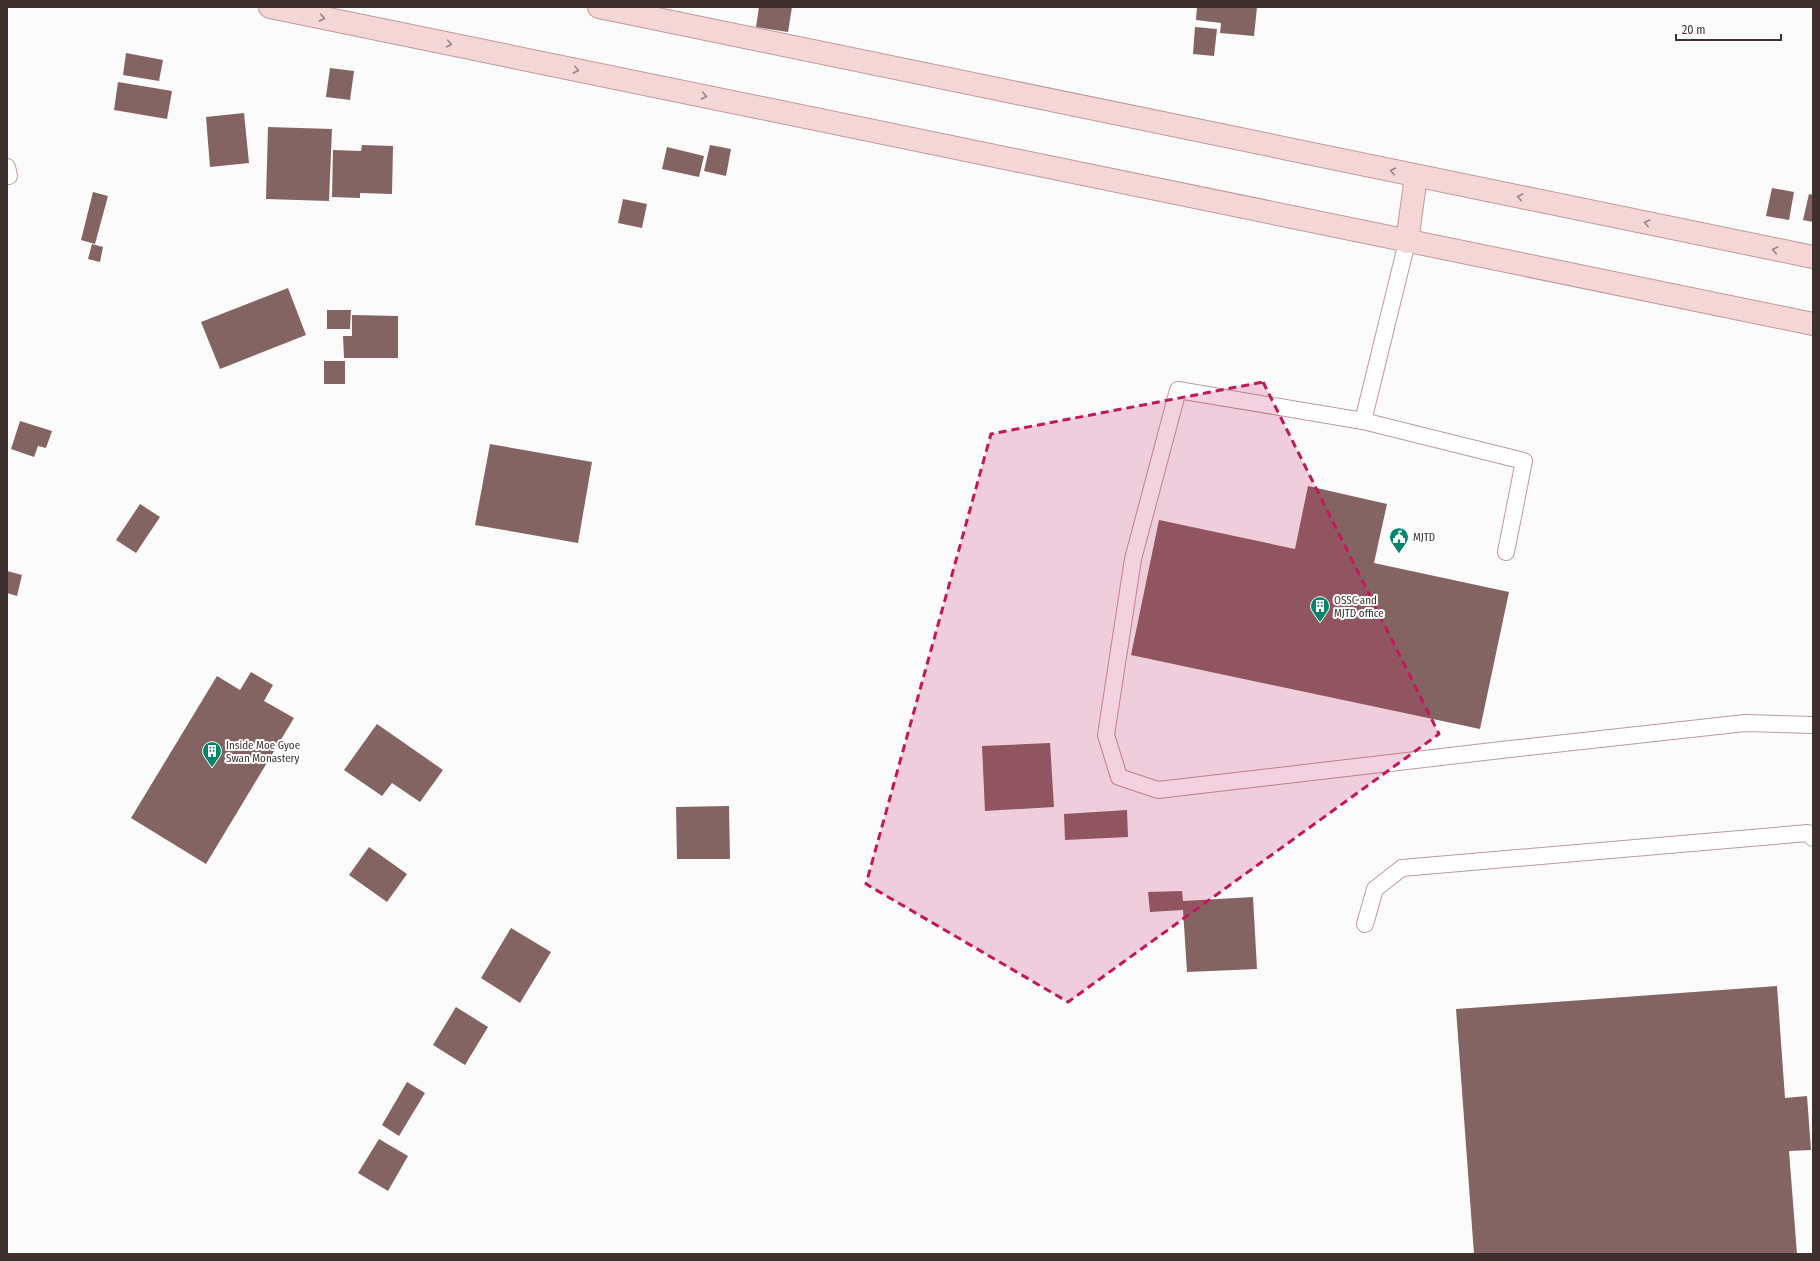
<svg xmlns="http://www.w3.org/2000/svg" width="1820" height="1261" font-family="'Fira Sans Condensed',sans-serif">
	<rect width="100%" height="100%" fill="#fbfbfb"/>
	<g fill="#846463">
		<polygon points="759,7 792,7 788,32 756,27"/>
		<polygon points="1197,7 1257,7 1254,36 1220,33 1221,23 1196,20"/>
		<polygon points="1195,27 1217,29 1214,56 1193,54"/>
		<polygon points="126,53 163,60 159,81 123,75"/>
		<polygon points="330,68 354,71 350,100 326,97"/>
		<polygon points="118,82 172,91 167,119 114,110"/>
		<polygon points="244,113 249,163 210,167 206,117"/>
		<polygon points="268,127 332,129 329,201 266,199"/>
		<polygon points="362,145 393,146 392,194 360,193 360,198 332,197 333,150 361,151"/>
		<polygon points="710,145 731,149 726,176 704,171"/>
		<polygon points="667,147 704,156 699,177 662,169"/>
		<polygon points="1772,188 1794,192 1789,220 1766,216"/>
		<polygon points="93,192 108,196 95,244 81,240"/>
		<polygon points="1809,194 1813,195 1813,222 1803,220"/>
		<polygon points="623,199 647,204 642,228 618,223"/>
		<polygon points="92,244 103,247 100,262 88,259"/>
		<polygon points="288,288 306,335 220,369 201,322"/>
		<polygon points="327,310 351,310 350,329 327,329"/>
		<polygon points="352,315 398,316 398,358 344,358 343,336 352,336"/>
		<rect x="324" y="361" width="21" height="23"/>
		<polygon points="20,421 52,431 46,448 38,446 34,457 11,449"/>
		<polygon points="490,444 592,462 578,543 475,525"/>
		<polygon points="1308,486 1387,504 1374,563 1509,592 1480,729 1131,655 1159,520 1295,549"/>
		<polygon points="140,504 160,517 136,553 116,540"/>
		<polygon points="7,571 22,575 17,596 7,593"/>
		<polygon points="251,672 273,685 264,701 294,718 206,864 131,818 217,676 240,690"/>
		<polygon points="377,724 443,770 420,802 392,783 382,796 344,770"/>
		<polygon points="1050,743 1054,807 985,811 982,746"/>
		<polygon points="729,806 730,859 677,859 676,807"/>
		<polygon points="1127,810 1128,837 1065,840 1064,814"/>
		<polygon points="369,847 407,874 387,902 349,875"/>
		<polygon points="1182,891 1183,901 1253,897 1257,969 1187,972 1183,910 1150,912 1148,892"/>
		<polygon points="511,928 551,952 520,1003 481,978"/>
		<polygon points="1777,986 1785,1098 1807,1096 1811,1150 1789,1151 1797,1254 1474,1254 1456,1009"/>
		<polygon points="456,1007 488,1027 465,1065 433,1045"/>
		<polygon points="407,1082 425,1093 399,1136 382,1125"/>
		<polygon points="379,1139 408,1156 388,1191 358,1173"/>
	</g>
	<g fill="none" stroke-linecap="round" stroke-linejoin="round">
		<defs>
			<g id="service">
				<polyline points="7,167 9,176"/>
				<polyline points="1363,421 1407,242"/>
				<polyline points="1506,552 1524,461 1363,421 1178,390 1133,559 1106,735 1119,777 1158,790 1510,749 1745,723 1813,725"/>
				<polyline points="1365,924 1375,889 1402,868 1808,833 1813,838"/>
			</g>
			<g id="secondary">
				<polyline points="270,7 1813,324"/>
				<polyline points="599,7 1813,257"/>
				<polyline points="1407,242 1416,176"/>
			</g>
		</defs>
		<use href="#service" stroke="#bd9a99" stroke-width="18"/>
		<use href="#secondary" stroke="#bd9a99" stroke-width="24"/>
		<use href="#service" stroke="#fff" stroke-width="16"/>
		<use href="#secondary" stroke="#f5d6d6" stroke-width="22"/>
	</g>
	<defs><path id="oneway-chevron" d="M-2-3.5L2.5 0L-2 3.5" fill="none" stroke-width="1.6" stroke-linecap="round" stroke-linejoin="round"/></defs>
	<g stroke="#9a8382">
		<use href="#oneway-chevron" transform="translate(322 18) rotate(12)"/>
		<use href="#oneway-chevron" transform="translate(449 44) rotate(12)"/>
		<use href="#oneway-chevron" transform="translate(576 70) rotate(12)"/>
		<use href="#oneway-chevron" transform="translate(704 96) rotate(12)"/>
		<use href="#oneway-chevron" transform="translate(1393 171) rotate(-168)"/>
		<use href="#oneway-chevron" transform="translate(1520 197) rotate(-168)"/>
		<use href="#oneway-chevron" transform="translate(1647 223) rotate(-168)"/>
		<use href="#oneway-chevron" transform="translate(1775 250) rotate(-168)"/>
	</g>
	<path fill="#c2185b" fill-opacity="0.2" stroke="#c2185b" stroke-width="3" stroke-dasharray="8 5" stroke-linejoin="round" d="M1263,382l176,352 -371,268 -202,-118 125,-450z"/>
	<defs>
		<symbol id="civic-pin" viewBox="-11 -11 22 30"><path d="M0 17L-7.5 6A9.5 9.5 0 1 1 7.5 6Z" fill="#018669" stroke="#fff"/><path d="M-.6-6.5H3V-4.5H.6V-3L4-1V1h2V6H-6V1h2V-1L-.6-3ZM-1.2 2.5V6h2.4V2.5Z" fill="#fff"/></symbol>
		<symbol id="building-pin" viewBox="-11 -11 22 30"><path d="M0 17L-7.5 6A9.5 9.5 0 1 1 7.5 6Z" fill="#018669" stroke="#fff"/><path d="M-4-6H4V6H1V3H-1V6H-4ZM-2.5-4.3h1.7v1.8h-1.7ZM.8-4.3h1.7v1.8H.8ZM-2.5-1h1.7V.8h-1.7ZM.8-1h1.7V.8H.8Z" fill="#fff"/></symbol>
	</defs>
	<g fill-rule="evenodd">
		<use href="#civic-pin" x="1388" y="526" width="22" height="30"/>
		<use href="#building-pin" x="1309" y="595" width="22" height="30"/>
		<use href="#building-pin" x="201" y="740" width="22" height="30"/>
	</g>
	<g text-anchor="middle" stroke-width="4" stroke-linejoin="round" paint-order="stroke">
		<g font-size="11" fill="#3e302f" stroke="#fff" text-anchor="start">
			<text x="1413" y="541">MJTD</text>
			<text x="1334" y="604">OSSC and<tspan x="1334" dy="13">MJTD office</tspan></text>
			<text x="226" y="749">Inside Moe Gyoe<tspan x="226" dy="13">Swan Monastery</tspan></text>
		</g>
	</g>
	<rect width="1820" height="1261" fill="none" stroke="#3e302f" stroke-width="16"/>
	<path d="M1676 34v6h105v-6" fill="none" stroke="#3e302f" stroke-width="2"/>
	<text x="1682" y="34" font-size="12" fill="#3e302f" stroke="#ffffff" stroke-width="3" paint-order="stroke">20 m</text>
</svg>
